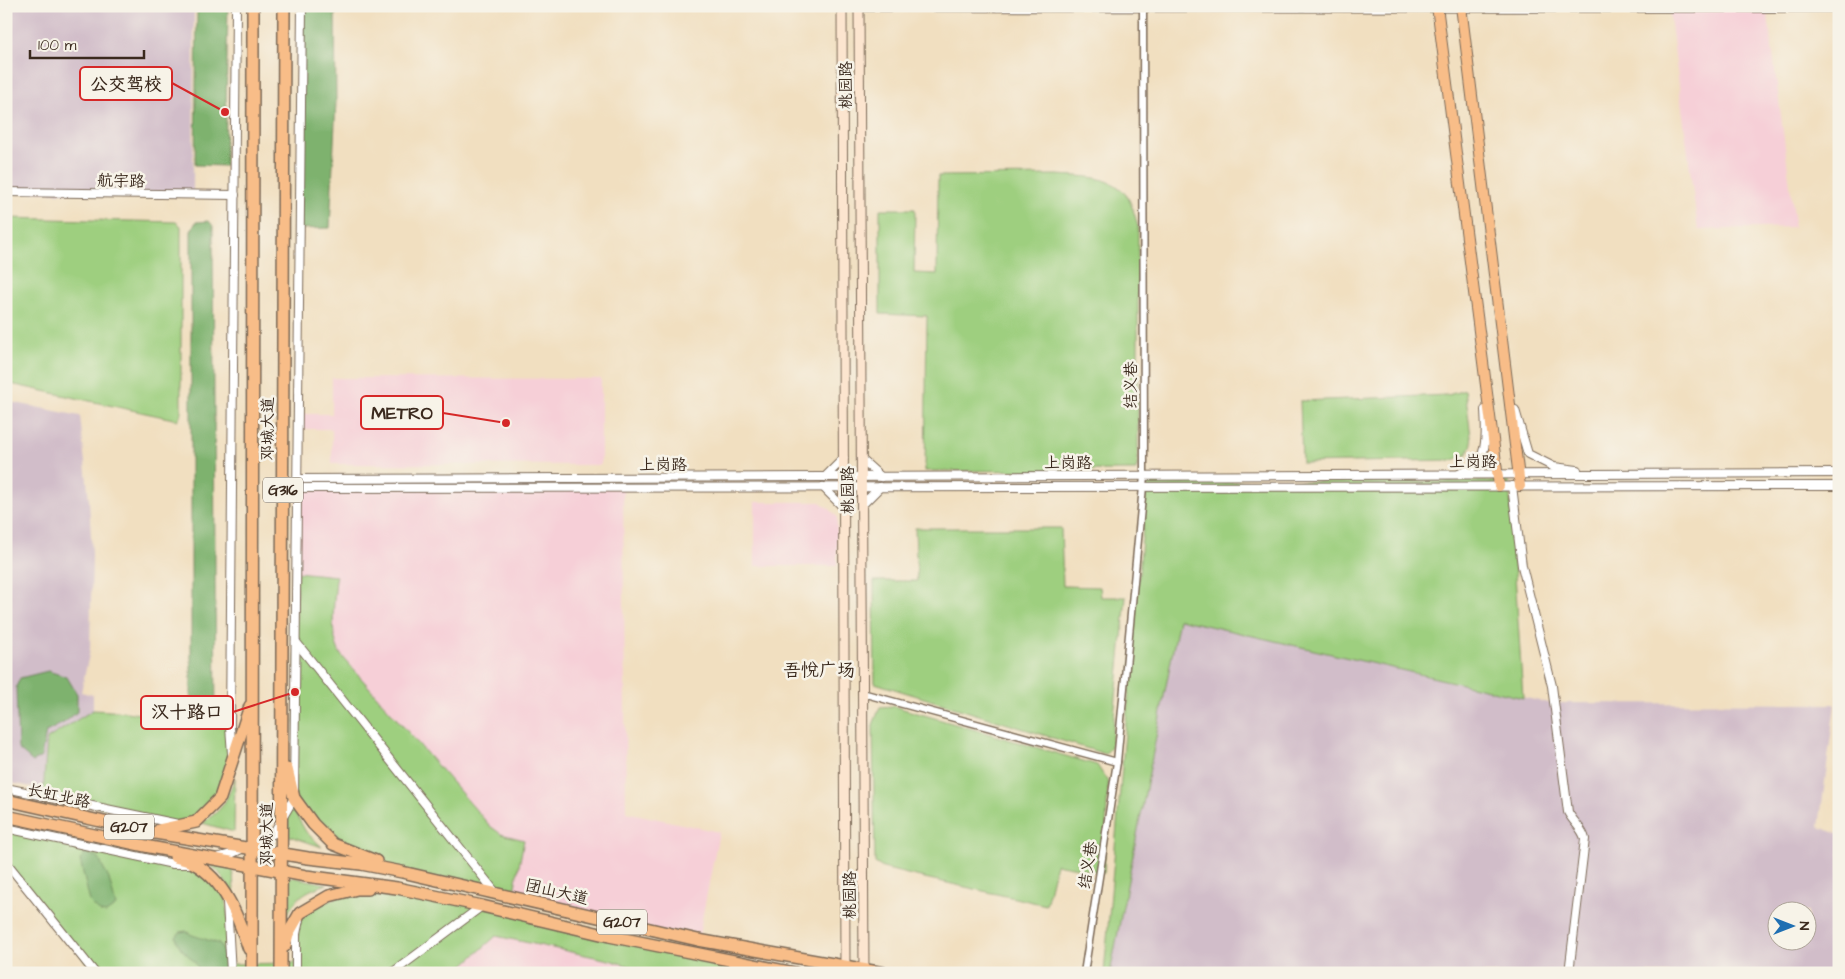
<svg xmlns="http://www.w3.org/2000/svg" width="1845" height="979" font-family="'Architects Daughter','LXGW WenKai TC',sans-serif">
	<rect width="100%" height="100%" fill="#f7f3e8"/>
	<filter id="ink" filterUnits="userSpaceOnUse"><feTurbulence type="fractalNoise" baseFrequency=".02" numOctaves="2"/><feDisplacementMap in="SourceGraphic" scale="10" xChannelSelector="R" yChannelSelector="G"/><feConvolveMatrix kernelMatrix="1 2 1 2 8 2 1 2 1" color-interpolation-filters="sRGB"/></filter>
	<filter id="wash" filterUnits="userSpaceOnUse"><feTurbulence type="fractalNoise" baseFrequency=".0096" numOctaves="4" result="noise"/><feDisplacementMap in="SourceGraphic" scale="20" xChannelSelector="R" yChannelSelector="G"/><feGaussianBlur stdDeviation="1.12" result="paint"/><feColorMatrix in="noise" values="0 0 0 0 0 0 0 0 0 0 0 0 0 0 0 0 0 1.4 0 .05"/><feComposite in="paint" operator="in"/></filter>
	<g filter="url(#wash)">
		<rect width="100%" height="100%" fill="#f1dfc0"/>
		<g fill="#f6cfd7">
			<polygon points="1767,8 1794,216 1793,227 1698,230 1669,9"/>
			<polygon points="332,378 601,379 601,465 332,464 332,429 298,429 298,414 332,414"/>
			<polygon points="297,488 623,488 626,812 719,832 698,940 496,893 296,642"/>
			<polygon points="755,502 820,502 830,509 837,517 837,566 755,566"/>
			<polygon points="482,906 795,973 392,973"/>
		</g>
		<g fill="#d1bdc9" fill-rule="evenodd">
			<polygon points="6,6 194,6 193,195 6,192"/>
			<polygon points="6,401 80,416 89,500 92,554 90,650 81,692 93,695 93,710 47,739 43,789 6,782"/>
			<path d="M1179,619l369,84 287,1 -16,123 20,7v139h-729zM1778,912h30v30h-30z"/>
		</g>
		<g fill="#9ecf7f" stroke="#6c7c4e">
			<path d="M1057,175c27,2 62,-1 74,29 3,8 5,15 7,23v234l-2,9 -211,1 2,-155 -47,-2v-105h35l-1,64 23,1 1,-98z"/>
			<polygon points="6,218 176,222 181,226 181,414 178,420 6,383"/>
			<polygon points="1465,390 1472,444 1467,454 1454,460 1302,463 1300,401 1448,395"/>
			<polygon points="1509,481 1523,698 1179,619 1110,973 1104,973 1147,482"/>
			<polygon points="915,528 1061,528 1063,586 1100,587 1101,597 1126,597 1111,747 1105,754 875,683 874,581 917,581"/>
			<path d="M297,572l39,4c-1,25 -8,56 5,79l149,171 11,8 23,6 -11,57 -111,-25 -69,-28 -39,-46z"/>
			<polygon points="893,706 1097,765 1108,782 1104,873 1056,864 1046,905 907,874 883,868 875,863 873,725 880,707"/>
			<polygon points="93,710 126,712 230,727 233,762 220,798 183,825 43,795 47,739"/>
			<path d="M235,778l-1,54 -32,-9c23,-15 23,-20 33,-45z"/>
			<polygon points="287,798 306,832 322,847 287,835"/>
			<polygon points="6,828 173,864 194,863 226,895 231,964 295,963 300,913 357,889 397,888 730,960 729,973 653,973 609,960 496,936 455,973 95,973 6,862"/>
			<polygon points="203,860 233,867 234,895 218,871"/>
			<path d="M287,876l40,8c-24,8 -28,11 -42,33z"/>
		</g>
		<g fill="#7eb26e" stroke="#5c6e46">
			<polygon points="197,6 228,6 225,166 195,165"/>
			<polygon points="302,6 335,6 336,101 330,228 300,229"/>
			<polygon points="209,221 213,226 216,725 191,721 191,231 196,222"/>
			<polygon points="48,671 67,677 77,694 77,712 65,722 46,732 41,757 33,762 18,749 16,687 20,678"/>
			<polygon points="85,853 98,857 109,879 116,906 106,913 100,912 90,902 80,860"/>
			<path d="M186,931l6,4 28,9 5,15v14h-25c-4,-17 -21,-19 -24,-36l4,-5z"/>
		</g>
	</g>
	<g filter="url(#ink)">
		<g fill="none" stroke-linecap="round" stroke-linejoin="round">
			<defs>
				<g id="minor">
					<polyline points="862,693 1117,762 1084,973"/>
					<polyline points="1117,762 1144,476 1143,6"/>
				</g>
				<g id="tertiary">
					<polyline points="842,7 1839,8"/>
					<polyline points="6,192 235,195"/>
					<polyline points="1515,410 1528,454 1554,467 1577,470"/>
					<polyline points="861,459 881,477"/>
					<path d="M1459,474c6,-3 14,-6 18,-10 11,-14 9,-37 8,-54"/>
					<polyline points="825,477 844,458"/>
					<polyline points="297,479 1839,473"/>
					<path d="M1512,486l10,80 30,120 16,126c5,10 15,17 17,27l-16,134"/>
					<polyline points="823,487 844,508"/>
					<polyline points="297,488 1839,486"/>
					<polyline points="862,505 880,487"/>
					<polyline points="296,642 496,893"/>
					<polyline points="232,754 230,727 236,6"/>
					<polyline points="6,788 178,824"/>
					<polyline points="6,828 173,864 188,864"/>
					<polyline points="216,858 231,854 273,834 294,798 302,6"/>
					<polyline points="6,862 95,973"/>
					<polyline points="227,902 231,973"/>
					<polyline points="296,973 296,934 299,920"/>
					<polyline points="392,973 482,906"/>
				</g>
				<g id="secondary">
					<polyline points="842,6 845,973"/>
					<polyline points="859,6 864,973"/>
				</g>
				<g id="primary">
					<polyline points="1437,6 1499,486"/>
					<polyline points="1461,6 1520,486"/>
				</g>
				<g id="trunk">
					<polyline points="287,769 294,798 313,824 333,844 376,861"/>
					<polyline points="6,800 149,832 308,858 361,864 402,872 698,940 884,973"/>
					<polyline points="6,816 150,847 306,876 397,888 482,906 609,936 795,973"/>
					<polyline points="159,830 196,822 220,798 250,706"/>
					<path d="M175,857c6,2 13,3 18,6 32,17 45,54 56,86"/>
					<polyline points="285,946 288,934 300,913 329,896 357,889 368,889"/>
					<polyline points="252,973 253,6"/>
					<polyline points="281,973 284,6"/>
				</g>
			</defs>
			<use href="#minor" stroke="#7b6957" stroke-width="9"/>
			<use href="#tertiary" stroke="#7b6957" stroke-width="10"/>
			<use href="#secondary" stroke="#7b6957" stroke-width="11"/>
			<use href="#primary" stroke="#7b6957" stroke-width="12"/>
			<use href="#trunk" stroke="#7b6957" stroke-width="14"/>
			<use href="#minor" stroke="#fff" stroke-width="6"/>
			<use href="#tertiary" stroke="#fff" stroke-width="8"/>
			<use href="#secondary" stroke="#fce5cf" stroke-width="9"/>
			<use href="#primary" stroke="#f8bd88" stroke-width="10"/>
			<use href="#trunk" stroke="#f8bd88" stroke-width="11"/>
		</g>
	</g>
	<g text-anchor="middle" stroke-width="5" stroke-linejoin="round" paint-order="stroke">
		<g fill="#f7f3e8" stroke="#73665b" stroke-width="1">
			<rect x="263" y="477.5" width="40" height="25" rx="4"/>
			<rect x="104" y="814.5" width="50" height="25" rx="4"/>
			<rect x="597" y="909.5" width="50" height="25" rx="4"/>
		</g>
		<g font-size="15" font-weight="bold" fill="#3b2a1e">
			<text x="283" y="495">G316</text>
			<text x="129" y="832">G207</text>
			<text x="622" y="927">G207</text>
		</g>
		<g font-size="16" fill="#3b2a1e" stroke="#f7f3e8">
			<text transform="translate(845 85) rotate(-90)" y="6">桃园路</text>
			<text transform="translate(121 180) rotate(1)" y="6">航宇路</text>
			<text transform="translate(1130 385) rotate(-90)" y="6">结义巷</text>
			<text transform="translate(267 429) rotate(-90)" y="6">邓城大道</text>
			<text x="1473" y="467">上岗路</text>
			<text x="1068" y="468">上岗路</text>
			<text x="663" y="470">上岗路</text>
			<text transform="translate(847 490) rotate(-90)" y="6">桃园路</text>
			<text transform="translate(59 795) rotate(12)" y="6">长虹北路</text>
			<text transform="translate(266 834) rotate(-90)" y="6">邓城大道</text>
			<text transform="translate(1087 865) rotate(-81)" y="6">结义巷</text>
			<text transform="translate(557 891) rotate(13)" y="6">团山大道</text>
			<text transform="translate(849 895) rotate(-90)" y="6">桃园路</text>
		</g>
		<g font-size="18" fill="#3b2a1e" stroke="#f7f3e8">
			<text x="819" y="676">吾悦广场</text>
		</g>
	</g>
	<path fill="none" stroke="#d62828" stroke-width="2" d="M225 112L172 83M506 423L443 413M295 692L233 712"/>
	<g fill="#d62828" stroke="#f7f3e8" stroke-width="2">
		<circle cx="225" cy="112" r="5"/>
		<circle cx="506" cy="423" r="5"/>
		<circle cx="295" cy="692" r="5"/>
	</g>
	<g fill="#f7f3e8" stroke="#d62828" stroke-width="2">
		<rect x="80" y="67" width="92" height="33" rx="5"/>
		<rect x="361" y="396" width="82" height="33" rx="5"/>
		<rect x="141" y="696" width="92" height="33" rx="5"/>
	</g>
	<g font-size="18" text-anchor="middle" font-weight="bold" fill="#3b2a1e">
		<text x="126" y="90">公交驾校</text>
		<text x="402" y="419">METRO</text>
		<text x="187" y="718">汉十路口</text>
	</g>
	<rect width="1845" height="979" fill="none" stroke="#f7f3e8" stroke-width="25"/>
	<g transform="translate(1792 926) rotate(90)"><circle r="24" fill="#f7f3e8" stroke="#aca397"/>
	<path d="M0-4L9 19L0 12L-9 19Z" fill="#1f6fb2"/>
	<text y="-8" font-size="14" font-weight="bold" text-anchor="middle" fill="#3b2a1e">N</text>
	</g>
	<path d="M30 50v8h114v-8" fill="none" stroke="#3b2a1e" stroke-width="2.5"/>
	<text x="38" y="50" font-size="15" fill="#3b2a1e" stroke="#f7f3e8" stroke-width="4" paint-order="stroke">100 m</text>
</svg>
